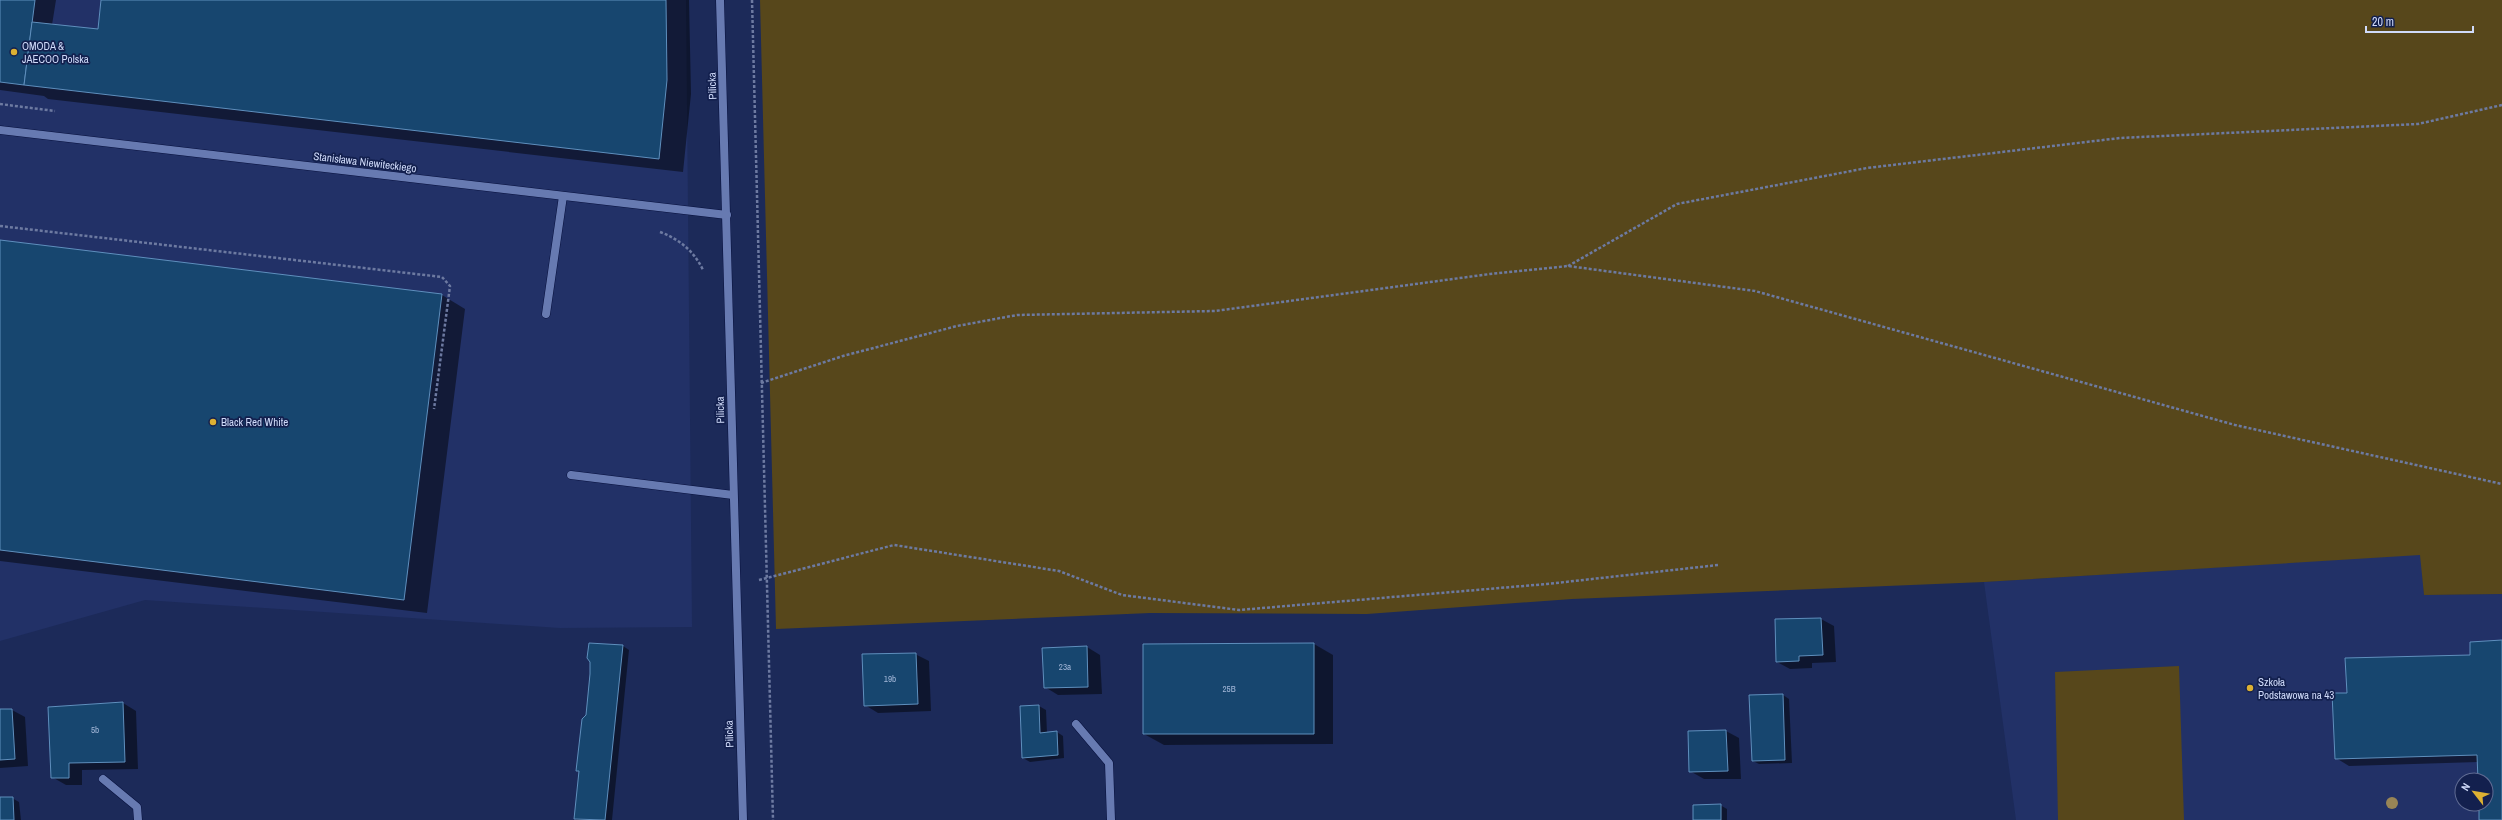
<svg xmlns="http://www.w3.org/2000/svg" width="2502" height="820" font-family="'Archivo Narrow',sans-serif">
	<rect width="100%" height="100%" fill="#1c2a59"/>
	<g fill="#223167" fill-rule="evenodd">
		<polygon points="0,0 686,0 692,627 560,628 145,600 0,641"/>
		<path d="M2421,554l3,41 78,-1v226h-486l-32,-238zM2462,780h24v24h-24z"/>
	</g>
	<g fill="#57471b">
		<polygon points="760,0 2502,0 2502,594 2424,595 2420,555 1984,582 1572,599 1367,614 1150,613 776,629"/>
		<polygon points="2179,666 2184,820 2058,820 2055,672"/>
	</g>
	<g fill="#0007">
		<polygon points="0,0 56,0 52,25 99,30 102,0 689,0 691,94 683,172 48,99 44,96 0,90"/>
		<polygon points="0,241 442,295 465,309 427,613 0,561"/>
		<polygon points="1821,619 1834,626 1836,662 1812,663 1812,668 1790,669 1777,662"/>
		<polygon points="2502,642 2502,820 2480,820 2480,804 2486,804 2486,780 2479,780 2478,762 2349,766 2336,758 2348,694 2471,656"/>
		<polygon points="1314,644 1333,655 1333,744 1164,745 1144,734"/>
		<polygon points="623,646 629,650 612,820 576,820 580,772 577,770 587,715"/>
		<polygon points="1087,647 1100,655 1102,694 1058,695 1045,687"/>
		<polygon points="915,654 929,661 931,711 878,713 865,705"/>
		<polygon points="1783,695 1789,699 1792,763 1759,764 1753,761"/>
		<polygon points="123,703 136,711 138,769 82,770 82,785 66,785 52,777"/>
		<polygon points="1039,706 1046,710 1047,733 1057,732 1063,736 1064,758 1030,762 1023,758 1021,707"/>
		<polygon points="0,710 12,710 25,717 28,766 0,768"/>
		<polygon points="1726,731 1739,738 1741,779 1704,779 1690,771"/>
		<polygon points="0,798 12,798 19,802 21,820 0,820"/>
		<polygon points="1720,805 1727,809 1727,820 1694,820"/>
	</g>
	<g fill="#17466f" stroke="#5f8fbd">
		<polygon points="0,0 35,0 24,85 0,82"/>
		<polygon points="101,0 666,0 667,80 659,159 24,85 32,22 98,29"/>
		<polygon points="0,240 442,294 404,600 0,550"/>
		<polygon points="1821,618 1823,655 1799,656 1799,661 1776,662 1775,619"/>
		<polygon points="2502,640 2502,820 2479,820 2479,804 2486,804 2486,780 2478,780 2477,755 2335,759 2332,693 2347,693 2345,658 2470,655 2470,642"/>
		<polygon points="589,643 623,645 605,820 574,819 579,771 576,771 582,719 586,715 590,674 590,662 587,658"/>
		<polygon points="1314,643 1314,734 1143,734 1143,644"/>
		<polygon points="1087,646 1088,687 1044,688 1042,648"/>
		<polygon points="916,653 918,704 864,706 862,654"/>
		<polygon points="1783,694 1785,760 1752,761 1749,695"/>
		<polygon points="123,702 125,762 69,763 69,778 51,778 48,707"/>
		<polygon points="1039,705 1040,733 1057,731 1058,755 1022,758 1020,706"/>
		<polygon points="0,709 12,709 15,759 0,760"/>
		<polygon points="1726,730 1728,771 1689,772 1688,731"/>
		<polygon points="0,797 13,797 14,820 0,820"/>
		<polygon points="1721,804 1721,820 1693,820 1693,805"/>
	</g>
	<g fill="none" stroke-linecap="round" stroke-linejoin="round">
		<defs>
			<g id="lane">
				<polyline points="546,314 563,196"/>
				<polyline points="571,475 733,495"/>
				<polyline points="1076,724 1109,763 1111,820"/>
				<polyline points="103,779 137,807 138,820"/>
			</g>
			<g id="street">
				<polyline points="720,0 743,820"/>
				<polyline points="0,130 727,215"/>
			</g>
		</defs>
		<use href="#lane" stroke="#07103d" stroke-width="9"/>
		<use href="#street" stroke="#07103d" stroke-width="9"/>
		<g stroke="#6d7aa1" stroke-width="2.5" stroke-dasharray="3 2" stroke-linecap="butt">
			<polyline points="752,0 773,820"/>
			<polyline points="0,104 55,111"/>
			<polyline points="0,226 442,277 450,286 434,409"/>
			<path d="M660,232c19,7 34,19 43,38"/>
			<polyline points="1568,266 1677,204 1867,168 2120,138 2418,124 2502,105"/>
			<polyline points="761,383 843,356 957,326 1017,315 1215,311 1490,274 1568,266 1755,291 2235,425 2502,484"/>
			<polyline points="759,580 894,545 1059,571 1122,595 1239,610 1547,584 1718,565"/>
		</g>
		<use href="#lane" stroke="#677ab1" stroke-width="8"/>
		<use href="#street" stroke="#677ab1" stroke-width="8"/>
	</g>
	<circle fill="#988556" cx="2392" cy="803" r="6"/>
	<g fill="#ddb133" stroke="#13204e" stroke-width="1.5">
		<circle cx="14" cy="52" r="4"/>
		<circle cx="213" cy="422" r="4"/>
		<circle cx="2250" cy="688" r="4"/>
	</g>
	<g text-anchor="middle" stroke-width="3.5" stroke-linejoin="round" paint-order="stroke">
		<g font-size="9" fill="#a2b6d7">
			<text x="1065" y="670">23a</text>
			<text x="890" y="682">19b</text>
			<text x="1229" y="692">25B</text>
			<text x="95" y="733">5b</text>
		</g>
		<g font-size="11" fill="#d0dbfa" stroke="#13204e" text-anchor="start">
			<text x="22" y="50">OMODA &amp;<tspan x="22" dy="13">JAECOO Polska</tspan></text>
			<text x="221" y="426">Black Red White</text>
			<text x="2258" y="686">Szkoła<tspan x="2258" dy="13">Podstawowa na 43</tspan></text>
		</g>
		<g font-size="11" fill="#d0dbfa" stroke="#13204e">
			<text transform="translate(712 86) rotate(-92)" y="4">Pilicka</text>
			<text transform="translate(365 162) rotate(7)" y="4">Stanisława Niewiteckiego</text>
			<text transform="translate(720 410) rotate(-91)" y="4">Pilicka</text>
			<text transform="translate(729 734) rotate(-92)" y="4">Pilicka</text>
		</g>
	</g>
	<g transform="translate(2474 792) rotate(301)"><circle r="19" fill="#13204e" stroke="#5f6b93"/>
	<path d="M0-3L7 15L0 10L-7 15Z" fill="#ddb133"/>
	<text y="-6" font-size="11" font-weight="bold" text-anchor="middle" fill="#d0dbfa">N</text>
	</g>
	<path d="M2366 26v6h107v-6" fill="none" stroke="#d0dbfa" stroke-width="2"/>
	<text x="2372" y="26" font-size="12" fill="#d0dbfa" stroke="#13204e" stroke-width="3" paint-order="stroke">20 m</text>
</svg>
